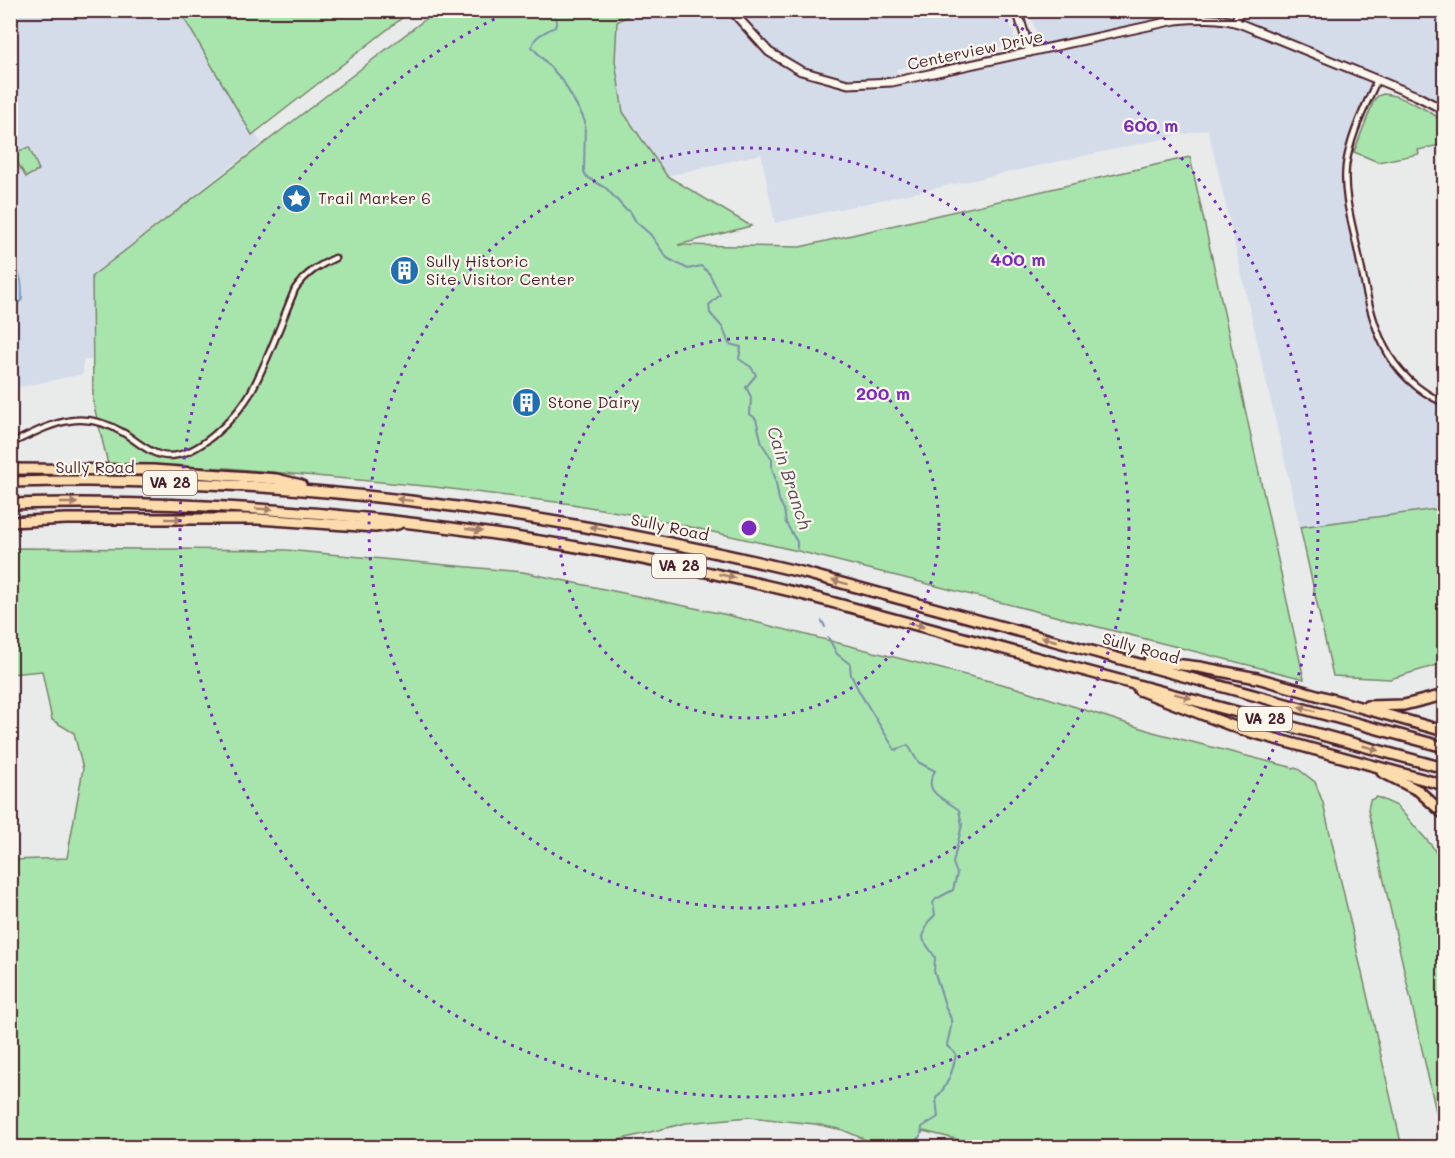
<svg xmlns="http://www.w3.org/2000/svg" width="1455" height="1158" font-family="Mali,sans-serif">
	<rect width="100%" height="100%" fill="#e9ebeb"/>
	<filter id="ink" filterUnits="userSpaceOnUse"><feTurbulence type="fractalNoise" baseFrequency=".0167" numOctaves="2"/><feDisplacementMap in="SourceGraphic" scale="12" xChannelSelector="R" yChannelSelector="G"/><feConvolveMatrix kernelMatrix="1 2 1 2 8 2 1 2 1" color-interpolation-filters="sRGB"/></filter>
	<g filter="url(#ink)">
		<g fill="#d4dcea">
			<polygon points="641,10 1003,11 1014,32 1013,44 896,69 900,80 1042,49 1029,11 1444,11 1444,117 1377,80 1360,121 1345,182 1355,241 1392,360 1410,380 1444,399 1444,508 1300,527 1208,129 775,223 761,154 667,176 623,112 615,61 617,21"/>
			<polygon points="10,11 183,11 261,143 92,275 91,360 83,360 83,374 11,389"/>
		</g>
		<g fill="#a8e5ac" stroke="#79826c" stroke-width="1.5">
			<polygon points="180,11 411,11 252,135"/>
			<polygon points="436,11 636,11 617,22 615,61 623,112 667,176 751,226 678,245 800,247 1190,157 1304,679 798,551 646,517 572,504 435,487 227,468 108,464 93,402 92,276"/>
			<path d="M1383,94c16,0 49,18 61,28v27l-5,-4 -21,5 1,4 -41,8 -24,-10 20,-52 4,-4z"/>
			<polygon points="29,147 39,170 26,177 12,154"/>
			<polygon points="1444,508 1444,663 1390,679 1333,676 1300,527"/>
			<polygon points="14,548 286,550 523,572 723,614 1017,688 1153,732 1298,769 1315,782 1323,803 1402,1147 992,1148 923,1131 921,1136 906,1147 882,1147 843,1130 815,1124 749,1117 686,1123 587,1148 11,1147 11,862 13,860 67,858 83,769 74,733 52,720 42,671 11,674 10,550"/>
			<polygon points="1377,797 1397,806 1432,846 1444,866 1444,1147 1368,810 1370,800"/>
		</g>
		<path fill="#9bdafd" stroke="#7b8fa9" stroke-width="1.5" d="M11,260c10,13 12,24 11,40l-8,7 -3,1z"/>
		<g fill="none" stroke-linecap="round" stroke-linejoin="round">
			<g stroke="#7b8fa9" stroke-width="2">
				<path d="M551,10l6,11 -2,6c-9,5 -21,8 -23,20l31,34 20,36 2,5 -1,50 3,5 20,12 18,20 5,2 6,11 14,12 17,24 21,11 13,-3 8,7 11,22 -11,10 1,8 13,15 6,16 12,3 -2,12 12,8 5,8 -10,12 5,10 -1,17 6,5 6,25 10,15v9l3,10 4,22 5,10 2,13 11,19v6"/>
				<polyline points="822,621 825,627"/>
				<path d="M828,637l9,17 13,10 1,11 9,18 35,57 13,-5 10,17 17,9c-14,22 9,27 24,39l3,15 -9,38 4,11 -4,16 -17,9 -3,4 2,12 -7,7 -5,15 1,4 11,16 -1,14 13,40c9,11 1,23 0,35l9,8c-3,17 -8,32 -20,44l2,19 -16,10 -1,9 -10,12"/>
			</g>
			<defs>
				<g id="street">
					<path d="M1377,80c-12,27 -27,56 -31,86 -3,29 6,57 12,86 13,63 20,121 86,151"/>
					<path d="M10,444c40,-19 69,-37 112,-12 13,7 23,19 39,23 32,8 77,-38 91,-65 17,-32 29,-67 43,-101 11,-16 23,-23 40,-31"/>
				</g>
				<g id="secondary">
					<path d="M731,10l38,42 32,19 47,13 44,-2 284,-62c22,-2 44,-3 65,4l176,72 27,14"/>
					<polyline points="1017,10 1030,52"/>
					<polyline points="1235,22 1240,10"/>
				</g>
				<g id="highway">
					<polyline points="10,469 153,470 276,479 301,485"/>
					<path d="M10,482c270,-8 533,28 795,91l639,174"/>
					<path d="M10,504c265,-7 527,26 784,88l650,176"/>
					<polyline points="10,522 66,519 258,519 375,527 398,524"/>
					<polyline points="1149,661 1199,667 1257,678 1444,731"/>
					<polyline points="1139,690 1243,730 1444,785"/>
					<polyline points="1367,706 1404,705 1444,695"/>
					<polyline points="1382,772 1419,791 1444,814"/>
				</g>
			</defs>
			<use href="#street" stroke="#4a1f2b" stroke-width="9"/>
			<use href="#secondary" stroke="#4a1f2b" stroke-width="11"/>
			<use href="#highway" stroke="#4a1f2b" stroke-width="14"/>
			<use href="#street" stroke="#fbf7ec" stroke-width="4.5"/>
			<use href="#secondary" stroke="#fbf7ec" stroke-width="7"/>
			<use href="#highway" stroke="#fcdcac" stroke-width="9"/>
		</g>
		<defs><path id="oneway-solid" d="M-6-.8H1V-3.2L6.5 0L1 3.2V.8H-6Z" transform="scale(1.5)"/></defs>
		<g fill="#a37e6c">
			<use href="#oneway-solid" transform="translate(405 500) rotate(-173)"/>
			<use href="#oneway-solid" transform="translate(69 503)"/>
			<use href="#oneway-solid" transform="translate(264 509) rotate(3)"/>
			<use href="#oneway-solid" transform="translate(174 519)"/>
			<use href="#oneway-solid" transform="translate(598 528) rotate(-170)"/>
			<use href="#oneway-solid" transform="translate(474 530) rotate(8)"/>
			<use href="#oneway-solid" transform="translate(727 576) rotate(13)"/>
			<use href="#oneway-solid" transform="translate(840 582) rotate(-165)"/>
			<use href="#oneway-solid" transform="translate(916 625) rotate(15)"/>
			<use href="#oneway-solid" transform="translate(1049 639) rotate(-165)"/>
			<use href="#oneway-solid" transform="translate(1183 696) rotate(15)"/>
			<use href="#oneway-solid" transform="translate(1307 709) rotate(-165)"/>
			<use href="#oneway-solid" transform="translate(1371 748) rotate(16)"/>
		</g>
	</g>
	<g fill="none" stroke="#7b2cbf" stroke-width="3" stroke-dasharray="3 6">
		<circle cx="749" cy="528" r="190"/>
		<circle cx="749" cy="528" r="380"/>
		<path d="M989 12A569 569 0 1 1 509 12"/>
	</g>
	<defs>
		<symbol id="sight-disc" viewBox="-11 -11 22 22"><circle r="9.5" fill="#1f6fb2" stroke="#fbf7ec"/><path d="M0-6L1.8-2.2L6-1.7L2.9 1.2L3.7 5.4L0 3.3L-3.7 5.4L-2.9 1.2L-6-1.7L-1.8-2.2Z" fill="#fff"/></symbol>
		<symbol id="building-disc" viewBox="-11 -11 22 22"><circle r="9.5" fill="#1f6fb2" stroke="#fbf7ec"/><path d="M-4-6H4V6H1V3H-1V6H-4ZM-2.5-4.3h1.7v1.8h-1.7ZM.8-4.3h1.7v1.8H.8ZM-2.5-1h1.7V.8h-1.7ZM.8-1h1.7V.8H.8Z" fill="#fff"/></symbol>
	</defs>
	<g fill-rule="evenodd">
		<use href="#sight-disc" x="280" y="182" width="33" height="33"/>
		<use href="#building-disc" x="388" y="254" width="33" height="33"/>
		<use href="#building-disc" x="510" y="386" width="33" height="33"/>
	</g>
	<g text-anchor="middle" stroke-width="4.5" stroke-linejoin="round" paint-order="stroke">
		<g fill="#fbf7ec" stroke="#7f6065" stroke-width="1.5">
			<rect x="143" y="471" width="54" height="24" rx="4.5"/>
			<rect x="652" y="554" width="54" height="24" rx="4.5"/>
			<rect x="1238" y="707" width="54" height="24" rx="4.5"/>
		</g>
		<g font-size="15" font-weight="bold" fill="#4a1f2b">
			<text x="170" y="488">VA 28</text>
			<text x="679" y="571">VA 28</text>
			<text x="1265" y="724">VA 28</text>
		</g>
		<g font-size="16" fill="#4a1f2b" stroke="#fbf7ec">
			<text transform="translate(975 50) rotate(-12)" y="6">Centerview Drive</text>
			<text x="95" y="473">Sully Road</text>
			<text transform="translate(670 527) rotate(12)" y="6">Sully Road</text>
			<text transform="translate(1141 648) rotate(15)" y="6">Sully Road</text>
		</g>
		<g font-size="16" fill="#4a1f2b" stroke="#fbf7ec" text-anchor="start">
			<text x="318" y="204">Trail Marker 6</text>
			<text x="426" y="267">Sully Historic<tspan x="426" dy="18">Site Visitor Center</tspan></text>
			<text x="548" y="408">Stone Dairy</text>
		</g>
		<g font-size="18" font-style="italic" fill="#5e4e60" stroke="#fbf7ec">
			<text transform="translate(789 478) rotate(72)" y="6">Cain Branch</text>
		</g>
	</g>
	<circle cx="749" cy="528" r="9" fill="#7b2cbf" stroke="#fbf7ec" stroke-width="3"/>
	<g font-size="18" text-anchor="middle" font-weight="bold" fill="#7b2cbf" stroke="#fbf7ec" stroke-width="4.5" stroke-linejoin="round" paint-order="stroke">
		<text x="1151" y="132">600 m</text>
		<text x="1018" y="266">400 m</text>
		<text x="883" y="400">200 m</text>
	</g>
	<rect width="1455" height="1158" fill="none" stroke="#fbf7ec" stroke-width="36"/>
	<rect x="18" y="18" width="1419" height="1122" fill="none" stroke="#4a1f2b" stroke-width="2" filter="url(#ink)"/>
</svg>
